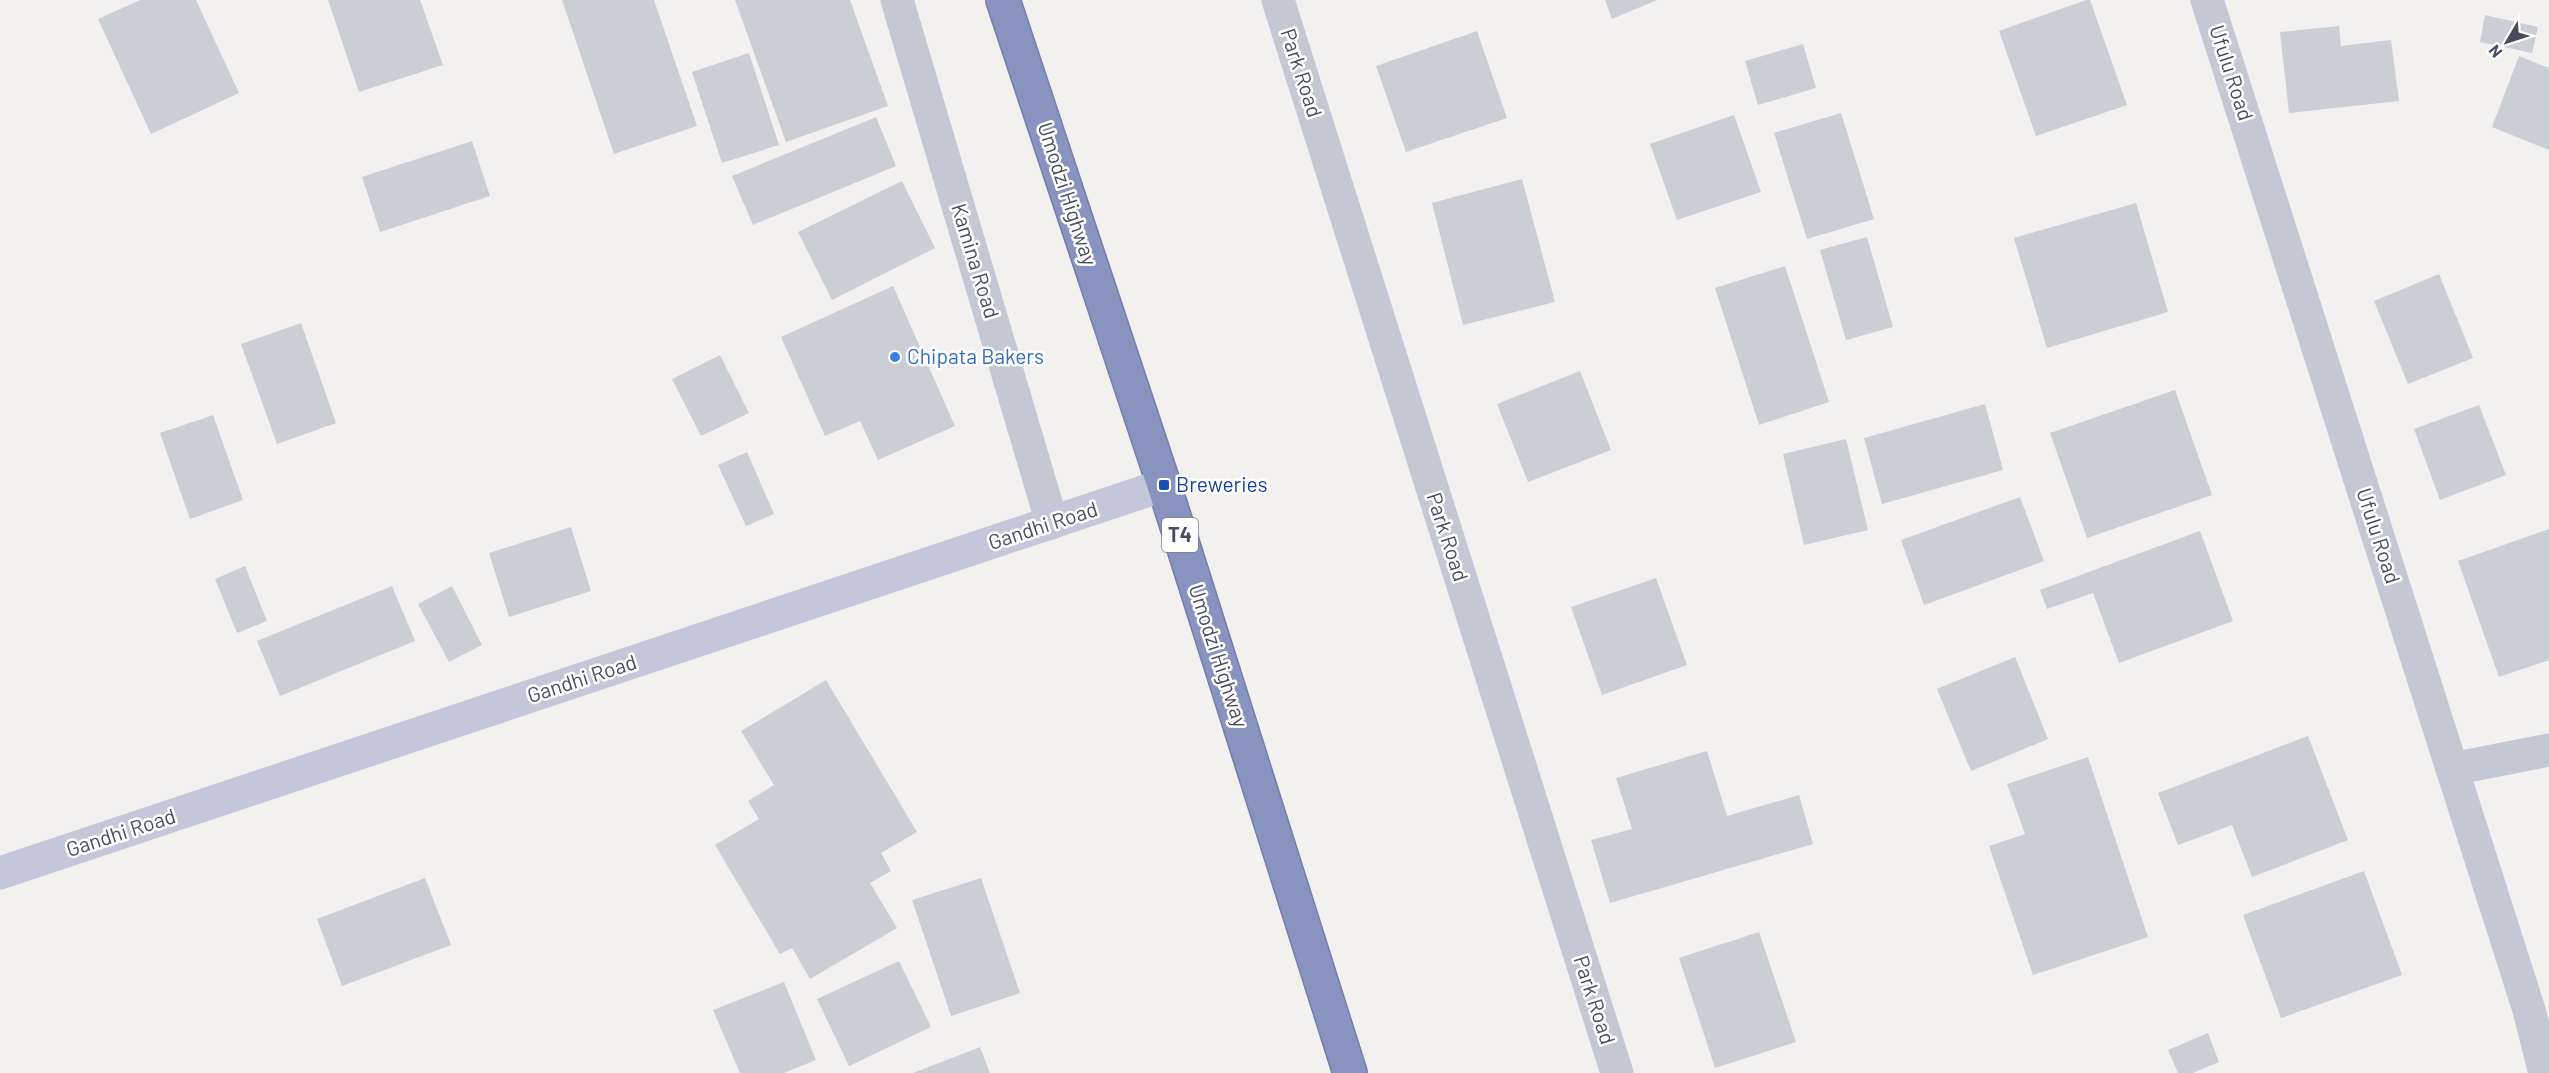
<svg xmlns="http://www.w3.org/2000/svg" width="2549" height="1073" font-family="Barlow,sans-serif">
	<rect width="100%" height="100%" fill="#f2f1f0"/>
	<g fill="#ccced5">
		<polygon points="140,0 196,0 239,93 151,134 98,19"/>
		<polygon points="328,0 420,0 443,65 359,92"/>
		<polygon points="562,0 654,0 697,126 614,154"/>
		<polygon points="735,0 850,0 888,106 786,142"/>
		<polygon points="1605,0 1657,0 1612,19"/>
		<polygon points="2086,0 2090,0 2127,105 2036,136 1999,31"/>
		<polygon points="2485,15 2538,27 2532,53 2480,42"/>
		<polygon points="2339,26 2341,46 2391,40 2399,101 2289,113 2280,32"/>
		<polygon points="1477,31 1507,118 1406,152 1376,66"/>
		<polygon points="1803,44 1816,88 1758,105 1745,61"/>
		<polygon points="749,53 779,145 722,163 692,72"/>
		<polygon points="2519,56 2549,68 2549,150 2492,127"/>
		<polygon points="1841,113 1874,219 1807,239 1774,133"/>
		<polygon points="1734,115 1761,192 1677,220 1650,144"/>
		<polygon points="876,117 896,166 753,225 732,176"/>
		<polygon points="472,141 490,196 380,232 362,177"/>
		<polygon points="1522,179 1555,302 1463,325 1432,203"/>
		<polygon points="902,181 935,248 832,300 798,232"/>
		<polygon points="2136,203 2168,312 2047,348 2014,238"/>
		<polygon points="1867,237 1893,327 1846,340 1820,250"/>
		<polygon points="1785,266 1829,402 1759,425 1715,288"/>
		<polygon points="2439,274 2473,358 2408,384 2374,301"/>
		<polygon points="893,286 955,426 878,460 860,421 825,436 781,337"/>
		<polygon points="301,323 336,423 277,444 241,344"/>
		<polygon points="720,355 749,413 701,436 672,379"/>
		<polygon points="1580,371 1611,450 1528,482 1497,404"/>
		<polygon points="2175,390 2212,495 2087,538 2050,433"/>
		<polygon points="1985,404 2003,470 1882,504 1864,438"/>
		<polygon points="2479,405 2506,475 2440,500 2414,429"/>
		<polygon points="213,415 243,500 190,519 160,433"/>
		<polygon points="1846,439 1868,530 1804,545 1783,454"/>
		<polygon points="747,452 774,514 746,526 718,465"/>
		<polygon points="2020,497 2044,561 1924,605 1901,540"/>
		<polygon points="571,527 591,591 509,617 489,553"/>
		<polygon points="2549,529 2549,660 2499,677 2458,561"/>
		<polygon points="2200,531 2233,621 2119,663 2093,593 2047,609 2040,590"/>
		<polygon points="245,566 267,621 237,633 215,579"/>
		<polygon points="1656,578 1687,665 1602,695 1571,607"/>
		<polygon points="392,586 415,641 280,696 257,641"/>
		<polygon points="452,586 482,645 449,662 418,604"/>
		<polygon points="2015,657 2048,739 1971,771 1937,689"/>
		<polygon points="826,680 917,832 881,853 891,871 870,883 897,928 810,979 792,948 780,954 715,845 759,819 748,801 774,785 741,731"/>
		<polygon points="2308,736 2348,840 2252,877 2232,825 2178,845 2158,793"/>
		<polygon points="1707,751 1727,816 1799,795 1813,844 1610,903 1591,840 1632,829 1616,778"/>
		<polygon points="2088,757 2148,937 2033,975 1989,846 2025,834 2007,784"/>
		<polygon points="2364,871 2402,975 2281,1018 2243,915"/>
		<polygon points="425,878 451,945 342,986 317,919"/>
		<polygon points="981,878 1020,993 951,1016 912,900"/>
		<polygon points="1759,932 1796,1042 1715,1068 1679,958"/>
		<polygon points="899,961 931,1027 849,1066 817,999"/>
		<polygon points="784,982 816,1060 784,1073 740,1073 713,1010"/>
		<polygon points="2208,1033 2219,1062 2193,1073 2178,1073 2168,1050"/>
		<polygon points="980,1047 990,1073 913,1073"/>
	</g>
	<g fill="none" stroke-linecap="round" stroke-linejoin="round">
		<defs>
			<polyline id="highway" points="1003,0 1164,485 1350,1073"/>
		</defs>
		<use href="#highway" stroke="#737faa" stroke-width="36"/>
		<g stroke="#c4c8d5" stroke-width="33">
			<polyline points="897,0 1052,523"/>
			<polyline points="1278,0 1617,1073"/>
			<polyline points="2207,0 2529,1010 2545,1073"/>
			<polyline points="2452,769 2549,750"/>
		</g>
		<polyline stroke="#c3c7d9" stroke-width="33" points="0,873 1164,485"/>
		<use href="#highway" stroke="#8894bf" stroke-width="33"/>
	</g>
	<circle fill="#3f7fe0" stroke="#fff" stroke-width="2" cx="895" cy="357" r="6"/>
	<rect fill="#1a4fb4" stroke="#fff" stroke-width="2" x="1158" y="479" width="12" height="12" rx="3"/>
	<g text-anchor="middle" stroke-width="5" stroke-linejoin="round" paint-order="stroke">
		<rect fill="#fff" stroke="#7f828e" stroke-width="1.5" x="1162" y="518" width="36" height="34" rx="4.5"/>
		<g font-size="20" font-weight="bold" fill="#484d5e">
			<text x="1180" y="542">T4</text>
		</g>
		<g font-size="21" fill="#484d5e" stroke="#fff">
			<text transform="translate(1301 73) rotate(72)" y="7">Park Road</text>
			<text transform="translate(2231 73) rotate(72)" y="7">Ufulu Road</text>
			<text transform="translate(1067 194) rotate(72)" y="7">Umodzi Highway</text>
			<text transform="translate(975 261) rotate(73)" y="7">Kamina Road</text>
			<text transform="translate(1043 526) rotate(-18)" y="7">Gandhi Road</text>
			<text transform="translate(2378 536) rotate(72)" y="7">Ufulu Road</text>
			<text transform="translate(1447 537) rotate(72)" y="7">Park Road</text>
			<text transform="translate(1218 656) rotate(72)" y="7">Umodzi Highway</text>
			<text transform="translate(582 679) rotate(-18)" y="7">Gandhi Road</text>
			<text transform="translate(121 833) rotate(-18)" y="7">Gandhi Road</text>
			<text transform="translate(1594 1000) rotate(72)" y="7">Park Road</text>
		</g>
		<g font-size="21" fill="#366cbe" stroke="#fff" text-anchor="start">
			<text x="907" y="364">Chipata Bakers</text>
		</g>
		<g font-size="21" fill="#164399" stroke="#fff" text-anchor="start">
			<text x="1176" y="492">Breweries</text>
		</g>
	</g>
	<g transform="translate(2507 42) rotate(231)" stroke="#ffffff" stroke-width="4.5" paint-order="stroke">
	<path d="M0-4.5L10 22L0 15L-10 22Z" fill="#484d5e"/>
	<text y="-9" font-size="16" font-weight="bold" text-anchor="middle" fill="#484d5e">N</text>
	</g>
</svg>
